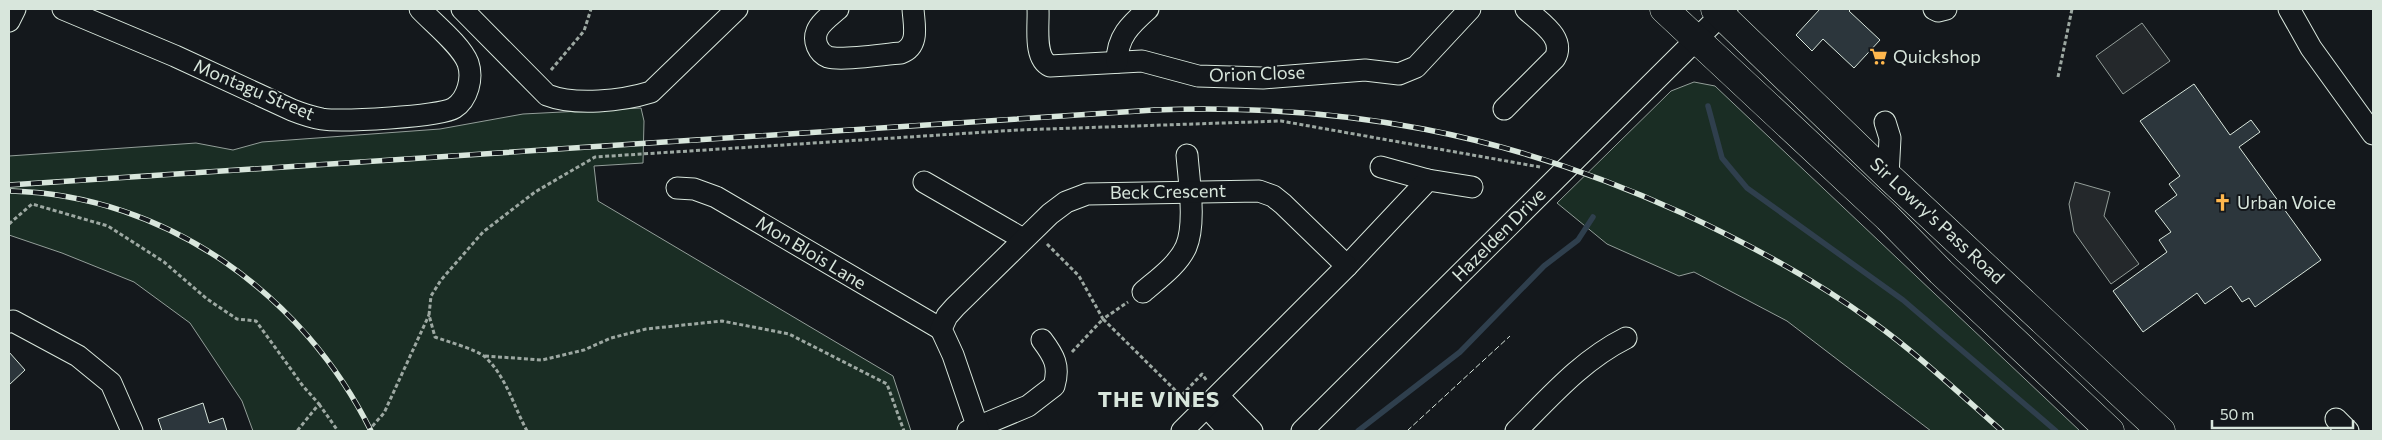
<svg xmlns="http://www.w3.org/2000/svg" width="2382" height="440" font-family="Commissioner,sans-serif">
	<rect width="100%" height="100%" fill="#14181c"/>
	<g fill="#1a2d24" stroke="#939e99">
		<polygon points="1694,82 1715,86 2080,431 1931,431 1787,321 1694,272 1679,276 1607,244 1557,203 1671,91"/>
		<polygon points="641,108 644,121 643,163 594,166 598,201 893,376 911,431 253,431 242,401 190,323 134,282 62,253 9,235 9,156 196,143 233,150 262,142 440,129 523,114"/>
	</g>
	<g fill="#24282b" stroke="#939e99">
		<polygon points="2142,23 2170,61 2123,94 2096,56"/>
		<polygon points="2075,182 2110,192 2104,216 2139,264 2111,284 2074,232 2069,204"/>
	</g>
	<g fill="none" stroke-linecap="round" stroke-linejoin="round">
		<g stroke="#2f3f4d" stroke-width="5.5">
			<polyline points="1708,106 1722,158 1747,188 1903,300 2056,431"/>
			<polyline points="1358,431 1460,352 1544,266 1578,240 1593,217"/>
		</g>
	</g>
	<g fill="#2c363c" stroke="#d8e6dc">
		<polygon points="1820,9 1851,9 1849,11 1880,40 1854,68 1823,39 1812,51 1796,35"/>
		<polygon points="2194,84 2230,135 2251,120 2260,132 2239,147 2321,260 2255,307 2249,298 2242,302 2231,286 2205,304 2197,293 2143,332 2113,291 2167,252 2159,240 2171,232 2155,211 2177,195 2169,184 2180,176 2140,121"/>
		<polygon points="9,352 25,370 9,385"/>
		<polygon points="203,403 209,423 223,418 227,431 162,431 158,419"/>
	</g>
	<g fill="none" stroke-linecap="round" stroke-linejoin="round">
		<defs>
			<g id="minor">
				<path d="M63,9l112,47 117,54c10,4 19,7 30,9 19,3 118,-2 132,-11 14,-9 19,-30 14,-45 -7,-18 -35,-40 -48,-54"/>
				<path d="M462,9l85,86c28,11 75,6 104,-3l86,-83"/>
				<path d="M838,9c-7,6 -18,14 -21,22 -4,10 1,22 11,26 14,4 57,-3 73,-4 19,-7 13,-28 12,-44"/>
				<path d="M1038,9c1,16 -5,49 12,57l92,-5 56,15 65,2 102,-8 34,4 17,-7 54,-58"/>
				<polyline points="1934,9 1938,11 1946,9"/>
				<polyline points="2289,9 2311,48 2373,134"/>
				<polyline points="9,21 15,9"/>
				<path d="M1117,62c0,-25 13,-37 31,-53"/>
				<path d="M1504,109l51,-51c11,-21 -16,-36 -29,-49"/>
				<polyline points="1885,122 1890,138 1888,176"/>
				<polyline points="1381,167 1428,180"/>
				<polyline points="924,182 1023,239"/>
				<polyline points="677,188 694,189 716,197 941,329"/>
				<polyline points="1347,266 1428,180 1472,187"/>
				<path d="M1143,292c15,-13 35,-27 43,-45 10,-23 3,-66 1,-92"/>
				<polyline points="9,322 13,321 78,356 111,383 132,431"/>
				<polyline points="1218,396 1252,431"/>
				<polyline points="1207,407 1229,431"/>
				<polyline points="2336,419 2348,431"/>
				<path d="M968,431l60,-25 26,-20c6,-20 0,-30 -12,-46"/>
				<polyline points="979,431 953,355 941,329 947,316 955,307 1050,214 1066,202 1087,194 1259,191 1273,196 1283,204 1347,266 1182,431"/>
				<polyline points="1302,431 1727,9"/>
				<path d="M1516,431c34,-34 66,-71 110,-93"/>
			</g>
			<g id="major">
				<polyline points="1664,9 1888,218 1941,272 2110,431"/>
				<polyline points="1715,9 1888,176 2161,431"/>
			</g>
		</defs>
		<use href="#minor" stroke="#d8e6dc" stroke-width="23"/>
		<use href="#major" stroke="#d8e6dc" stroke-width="29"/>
		<g stroke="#9da8a2" stroke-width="3" stroke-dasharray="4 2.5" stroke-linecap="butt">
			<polyline points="551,70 584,31 591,9"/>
			<polyline points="2058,77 2072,9"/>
			<polyline points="9,224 32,204 108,226 164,262 207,299 237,319 256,321 303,386 319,404 297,431"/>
			<polyline points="1047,244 1079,276 1103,319 1128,302"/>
			<polyline points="1072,352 1103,319 1181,396 1202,374 1207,381"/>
			<polyline points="485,356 542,360 584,350 611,338 646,329 722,321 789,334 887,384 904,431"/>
			<polyline points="319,404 338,431"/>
			<polyline points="368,431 384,413 429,315"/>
			<path d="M527,431c-13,-24 -21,-55 -42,-74 -9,-8 -37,-15 -50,-20l-6,-22 2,-19 10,-16 42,-48 52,-40 60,-35 423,-27 263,-9 259,46"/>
		</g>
		<use href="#minor" stroke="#14181c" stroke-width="21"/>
		<use href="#major" stroke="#14181c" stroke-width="28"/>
		<defs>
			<g id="rail">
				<path d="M9,185l1145,-75c191,-7 355,24 528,103 67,31 132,66 191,109 46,33 87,72 129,109"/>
				<path d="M11,191c155,4 293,104 360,240"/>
			</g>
		</defs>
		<use href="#rail" stroke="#d8e6dc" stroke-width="5.5"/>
		<use href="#rail" stroke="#14181c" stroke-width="4" stroke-dasharray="11" stroke-linecap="butt"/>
		<polyline stroke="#d8e6dc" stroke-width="1" stroke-dasharray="6 2.5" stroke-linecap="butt" points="1407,431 1510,336"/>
	</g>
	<defs>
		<symbol id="supermarket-bare" viewBox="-9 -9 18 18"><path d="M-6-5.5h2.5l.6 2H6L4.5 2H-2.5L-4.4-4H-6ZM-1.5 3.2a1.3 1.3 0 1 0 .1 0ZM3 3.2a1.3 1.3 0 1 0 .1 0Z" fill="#ffb74d" stroke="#14181c" stroke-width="2.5" paint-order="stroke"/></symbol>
		<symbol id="church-bare" viewBox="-9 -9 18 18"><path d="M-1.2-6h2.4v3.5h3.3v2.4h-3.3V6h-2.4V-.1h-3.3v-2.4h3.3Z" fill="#ffb74d" stroke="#14181c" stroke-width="2.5" paint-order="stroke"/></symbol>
	</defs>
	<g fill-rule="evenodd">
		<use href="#supermarket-bare" x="1866" y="44" width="25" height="25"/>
		<use href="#church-bare" x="2210" y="190" width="25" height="25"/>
	</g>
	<g text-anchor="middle" stroke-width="4" stroke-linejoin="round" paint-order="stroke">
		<g font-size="18" fill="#d8e6dc" stroke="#14181c" text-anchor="start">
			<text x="1893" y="63">Quickshop</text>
			<text x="2237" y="209">Urban Voice</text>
		</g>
		<g font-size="18" fill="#d8e6dc" stroke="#14181c">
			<text transform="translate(1257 74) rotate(-2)" y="6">Orion Close</text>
			<text transform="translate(254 90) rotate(23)" y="6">Montagu Street</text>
			<text transform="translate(1168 192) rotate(-1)" y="6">Beck Crescent</text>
			<text transform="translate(1937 221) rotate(43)" y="6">Sir Lowry's Pass Road</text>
			<text transform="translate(1499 235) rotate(-45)" y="6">Hazelden Drive</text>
			<text transform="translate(811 253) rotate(31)" y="6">Mon Blois Lane</text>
		</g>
		<g font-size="22" font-weight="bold" letter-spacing="1" fill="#d8e6dc" stroke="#14181c">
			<text x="1159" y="407">THE VINES</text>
		</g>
	</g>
	<rect width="2382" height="440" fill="none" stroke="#d8e6dc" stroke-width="20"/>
	<path d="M2212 420v8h141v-8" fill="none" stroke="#d8e6dc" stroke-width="2.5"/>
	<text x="2220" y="420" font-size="15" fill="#d8e6dc" stroke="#14181c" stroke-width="4" paint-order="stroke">50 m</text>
</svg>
